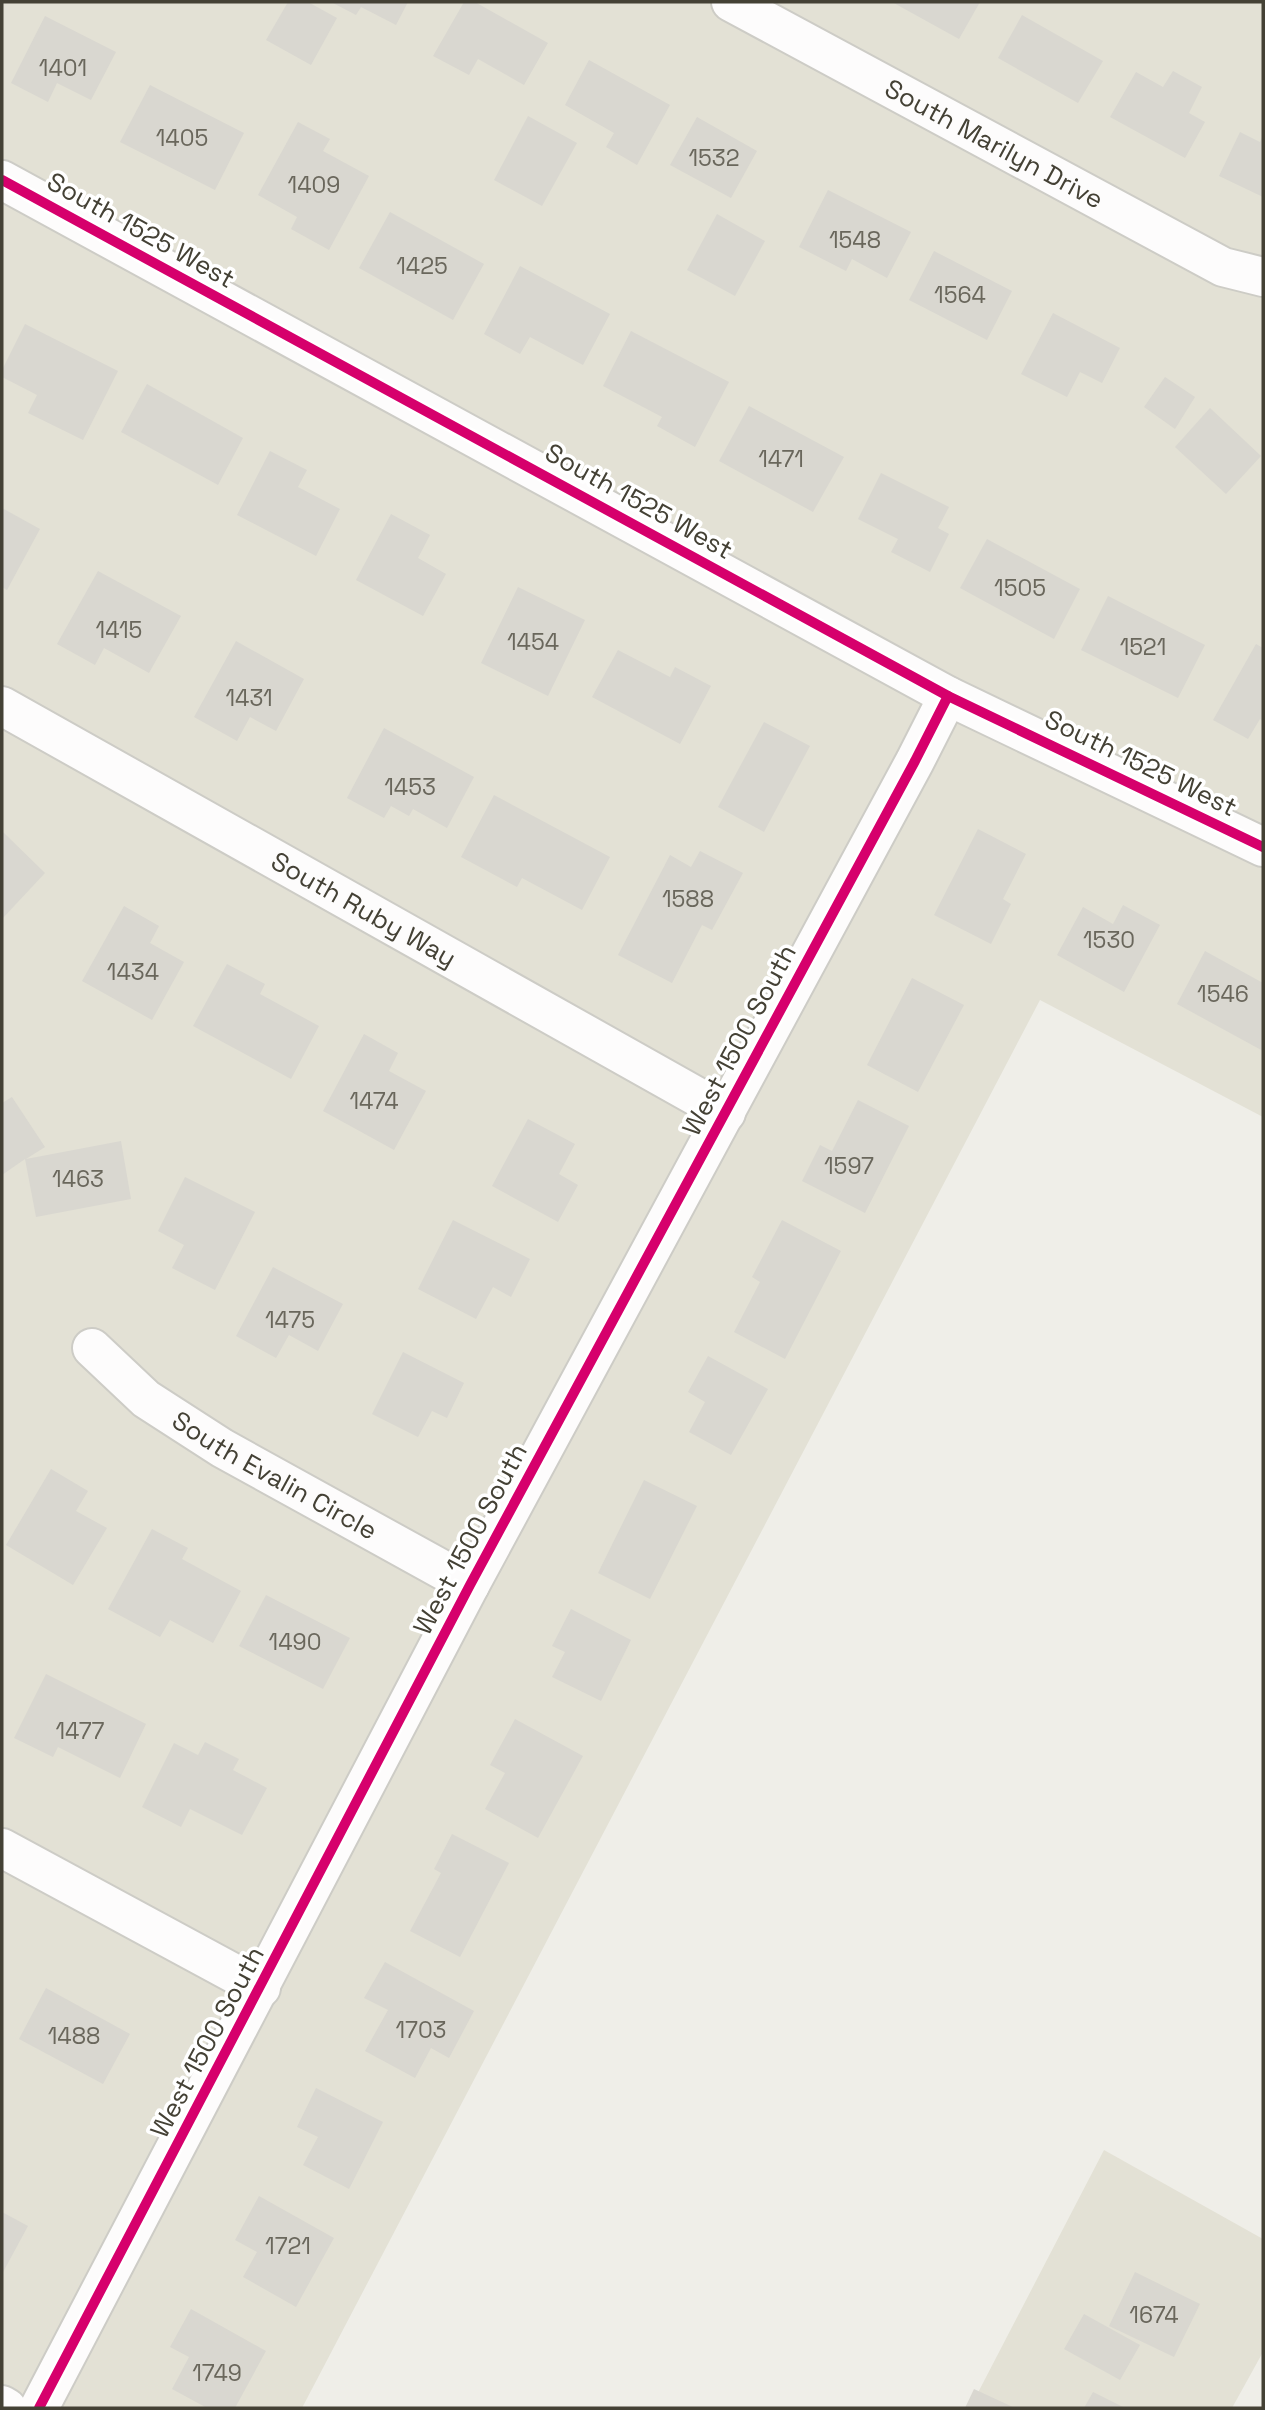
<svg xmlns="http://www.w3.org/2000/svg" width="1265" height="2410" font-family="'Space Grotesk',sans-serif">
	<rect width="100%" height="100%" fill="#efeee8"/>
	<g fill="#e3e1d5">
		<polygon points="2,2 1263,2 1263,1117 1040,1000 302,2408 2,2408"/>
		<polygon points="1104,2150 1263,2239 1263,2352 1232,2408 970,2408"/>
	</g>
	<g fill="#d9d7d0">
		<polygon points="288,2 308,2 337,18 311,65 266,40"/>
		<polygon points="331,2 408,2 396,25 361,7 356,15"/>
		<polygon points="464,2 475,2 548,43 524,85 478,59 469,75 433,56"/>
		<polygon points="892,2 980,2 959,39"/>
		<polygon points="1022,15 1103,61 1078,103 998,58"/>
		<polygon points="45,16 116,52 91,100 57,83 48,102 11,83"/>
		<polygon points="589,60 670,105 637,165 606,147 614,133 565,105"/>
		<polygon points="1173,71 1202,87 1189,113 1205,122 1185,158 1110,117 1136,72 1163,87"/>
		<polygon points="150,85 244,133 215,190 120,142"/>
		<polygon points="528,116 577,143 542,206 494,180"/>
		<polygon points="697,117 757,151 731,198 670,165"/>
		<polygon points="298,122 330,139 323,151 369,176 329,250 291,229 297,217 258,195"/>
		<polygon points="1240,132 1260,142 1263,135 1263,197 1219,176"/>
		<polygon points="828,190 911,232 887,278 852,259 846,271 799,247"/>
		<polygon points="390,212 484,264 453,320 359,268"/>
		<polygon points="717,214 765,241 735,296 687,270"/>
		<polygon points="934,251 1012,291 987,340 909,300"/>
		<polygon points="520,266 610,314 583,365 530,337 520,354 484,334"/>
		<polygon points="1053,313 1120,348 1102,383 1080,372 1067,397 1021,374"/>
		<polygon points="25,324 118,371 83,440 28,413 37,395 2,377 2,370"/>
		<polygon points="631,331 729,382 695,447 657,426 662,417 603,386"/>
		<polygon points="1165,377 1195,397 1175,429 1144,407"/>
		<polygon points="147,384 243,438 218,485 121,432"/>
		<polygon points="749,406 844,457 813,512 719,461"/>
		<polygon points="1210,408 1261,456 1226,494 1175,447"/>
		<polygon points="270,451 307,470 298,487 340,509 316,556 237,515"/>
		<polygon points="881,473 949,507 938,528 949,534 930,572 891,552 898,539 858,519"/>
		<polygon points="2,508 40,529 7,590 2,587"/>
		<polygon points="391,514 430,535 418,558 446,574 423,616 356,580"/>
		<polygon points="987,539 1080,589 1054,639 960,588"/>
		<polygon points="98,571 181,616 149,673 104,648 95,665 57,644"/>
		<polygon points="518,587 585,620 548,696 481,663"/>
		<polygon points="1108,596 1205,645 1178,698 1081,650"/>
		<polygon points="236,641 304,679 276,731 250,717 237,741 194,717"/>
		<polygon points="1256,644 1263,648 1263,721 1260,719 1248,739 1213,720"/>
		<polygon points="618,650 670,677 675,667 711,686 680,744 592,697"/>
		<polygon points="764,722 810,746 764,832 718,807"/>
		<polygon points="384,728 474,777 447,828 413,809 409,816 391,806 384,818 347,798"/>
		<polygon points="494,795 610,857 582,910 522,878 517,887 461,857"/>
		<polygon points="978,829 1026,854 1003,899 1011,904 991,944 934,915"/>
		<polygon points="3,832 45,873 2,919 2,834"/>
		<polygon points="700,851 743,873 712,930 702,925 672,983 618,955 670,855 691,867"/>
		<polygon points="1123,905 1160,925 1124,992 1057,955 1083,907 1113,924"/>
		<polygon points="124,906 159,926 150,943 184,962 152,1020 82,981"/>
		<polygon points="1205,951 1263,983 1263,1051 1177,1004"/>
		<polygon points="227,964 265,984 260,994 319,1026 291,1079 193,1026"/>
		<polygon points="912,978 964,1005 918,1092 867,1065"/>
		<polygon points="364,1034 398,1053 389,1071 426,1091 394,1150 323,1111"/>
		<polygon points="12,1097 45,1147 26,1159 121,1141 131,1199 36,1217 25,1159 2,1175 2,1103"/>
		<polygon points="858,1100 909,1126 865,1213 802,1181 820,1145 832,1151"/>
		<polygon points="528,1119 575,1144 559,1174 578,1185 558,1222 492,1186"/>
		<polygon points="185,1177 255,1212 215,1290 172,1268 184,1245 158,1231"/>
		<polygon points="453,1220 530,1259 511,1297 493,1287 476,1319 418,1289"/>
		<polygon points="782,1220 841,1251 785,1359 734,1332 760,1282 752,1277"/>
		<polygon points="273,1267 343,1304 318,1351 289,1335 276,1358 236,1336"/>
		<polygon points="403,1352 464,1383 447,1418 432,1411 418,1437 372,1414"/>
		<polygon points="708,1356 768,1389 731,1455 689,1432 705,1402 688,1392"/>
		<polygon points="51,1469 88,1491 76,1511 107,1528 73,1585 6,1545"/>
		<polygon points="644,1480 697,1506 650,1599 598,1573"/>
		<polygon points="152,1529 188,1548 182,1559 241,1591 213,1643 170,1620 160,1637 108,1609"/>
		<polygon points="266,1595 350,1638 323,1689 239,1646"/>
		<polygon points="571,1609 631,1640 601,1701 552,1677 565,1652 552,1646"/>
		<polygon points="46,1674 146,1724 120,1778 58,1747 53,1757 14,1738"/>
		<polygon points="515,1719 583,1756 538,1838 485,1809 505,1773 490,1765"/>
		<polygon points="205,1742 239,1759 233,1770 267,1788 242,1835 190,1809 181,1827 142,1807 174,1743 198,1755"/>
		<polygon points="452,1834 509,1863 460,1957 410,1931 441,1873 434,1869"/>
		<polygon points="385,1962 474,2011 449,2058 431,2048 415,2078 365,2051 388,2010 364,1998"/>
		<polygon points="46,1988 130,2034 103,2084 19,2039"/>
		<polygon points="316,2088 383,2122 349,2189 303,2165 318,2137 297,2127"/>
		<polygon points="259,2196 334,2238 296,2307 243,2277 257,2252 235,2240"/>
		<polygon points="2,2212 28,2226 2,2274"/>
		<polygon points="1135,2272 1200,2304 1174,2357 1109,2326"/>
		<polygon points="191,2309 266,2351 235,2408 207,2408 172,2389 189,2357 170,2347"/>
		<polygon points="1084,2314 1140,2345 1120,2380 1064,2349"/>
		<polygon points="974,2389 1015,2408 965,2408"/>
		<polygon points="1093,2392 1125,2408 1084,2408"/>
	</g>
	<g fill="none" stroke-linecap="round" stroke-linejoin="round">
		<defs>
			<g id="minor">
				<path id="s1" d="M731,2l492,265 40,10"/>
				<polyline points="2,180 948,696 1263,847"/>
				<path id="s2" d="M2,706l724,407"/>
				<path id="s3" d="M92,1348l54,51 76,49 248,137"/>
				<polyline points="2,1848 261,1988"/>
				<polyline points="2,2405 7,2408"/>
				<polyline points="39,2408 470,1585 915,761 948,696"/>
			</g>
		</defs>
		<use href="#minor" stroke="#cdccc6" stroke-width="42"/>
		<use href="#minor" stroke="#fdfcfc" stroke-width="38"/>
		<defs>
			<g id="cycleway">
				<polyline points="2,180 948,696 1263,847"/>
				<polyline points="39,2408 470,1585 915,761 948,696"/>
			</g>
		</defs>
		<use href="#cycleway" stroke="#fff" stroke-width="15"/>
		<use href="#cycleway" stroke="#d6006c" stroke-width="10"/>
	</g>
	<g text-anchor="middle" stroke-width="7" stroke-linejoin="round" paint-order="stroke">
		<g font-size="23" fill="#6a675c">
			<text x="63" y="76">1401</text>
			<text x="182" y="146">1405</text>
			<text x="714" y="166">1532</text>
			<text x="314" y="193">1409</text>
			<text x="855" y="248">1548</text>
			<text x="422" y="274">1425</text>
			<text x="960" y="303">1564</text>
			<text x="781" y="467">1471</text>
			<text x="1020" y="596">1505</text>
			<text x="119" y="638">1415</text>
			<text x="533" y="650">1454</text>
			<text x="1143" y="655">1521</text>
			<text x="249" y="706">1431</text>
			<text x="410" y="795">1453</text>
			<text x="688" y="907">1588</text>
			<text x="1109" y="948">1530</text>
			<text x="133" y="980">1434</text>
			<text x="1223" y="1002">1546</text>
			<text x="374" y="1109">1474</text>
			<text x="849" y="1174">1597</text>
			<text x="78" y="1187">1463</text>
			<text x="290" y="1328">1475</text>
			<text x="295" y="1650">1490</text>
			<text x="80" y="1739">1477</text>
			<text x="421" y="2038">1703</text>
			<text x="74" y="2044">1488</text>
			<text x="288" y="2254">1721</text>
			<text x="1154" y="2323">1674</text>
			<text x="217" y="2381">1749</text>
		</g>
		<g font-size="26" fill="#444135" stroke="#fff">
			<text dy="9" stroke="none"><textPath href="#s1" startOffset="299">South Marilyn Drive</textPath></text>
			<text transform="translate(141 230) rotate(29)" y="9">South 1525 West</text>
			<text transform="translate(639 501) rotate(29)" y="9">South 1525 West</text>
			<text transform="translate(1141 763) rotate(26)" y="9">South 1525 West</text>
			<text dy="9" stroke="none"><textPath href="#s2" startOffset="415">South Ruby Way</textPath></text>
			<text transform="translate(739 1040) rotate(-62)" y="9">West 1500 South</text>
			<text dy="9" stroke="none"><textPath href="#s3" startOffset="224">South Evalin Circle</textPath></text>
			<text transform="translate(470 1539) rotate(-62)" y="9">West 1500 South</text>
			<text transform="translate(207 2042) rotate(-62)" y="9">West 1500 South</text>
		</g>
	</g>
	<rect width="1265" height="2410" fill="none" stroke="#444135" stroke-width="7"/>
</svg>
